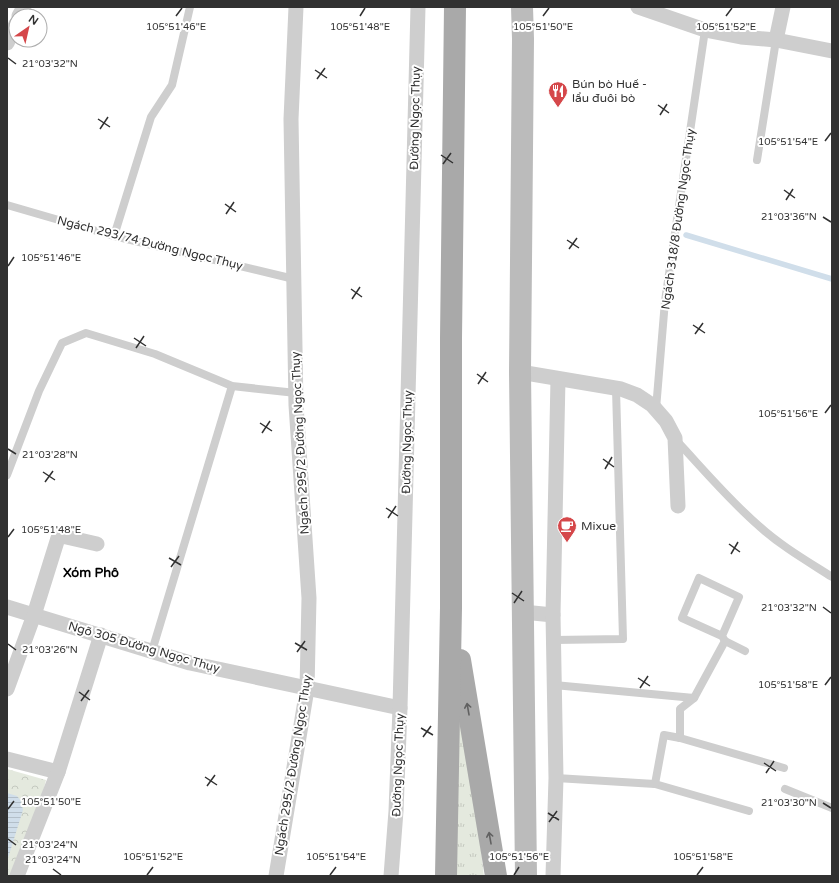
<svg xmlns="http://www.w3.org/2000/svg" width="839" height="883" font-family="'Varela Round',sans-serif">
	<defs>
		<pattern id="grass-tufts" width="24" height="20" patternUnits="userSpaceOnUse"><rect width="24" height="20" fill="#e4e9de"/><path d="M3 7l-1-3M5 7V3M7 7l1-3M15 17l-1-3M17 17v-4M19 17l1-3" fill="none" stroke="#c4c8bf"/></pattern>
		<pattern id="park-crowns" width="20" height="18" patternUnits="userSpaceOnUse"><rect width="20" height="18" fill="#e4e9de"/><path d="M2 6a3 3 0 1 1 6 0M12 15a3 3 0 1 1 6 0" fill="none" stroke="#c4c8bf"/></pattern>
		<pattern id="water-rules" width="6" height="5" patternUnits="userSpaceOnUse"><rect width="6" height="5" fill="#d0deea"/><path d="M0 2.5h6" fill="none" stroke="#b3bfc9"/></pattern>
	</defs>
	<rect width="100%" height="100%" fill="#fff"/>
	<polygon fill="url(#grass-tufts)" points="460,670 484,876 455,876"/>
	<polygon fill="url(#park-crowns)" points="7,769 46,780 36,820 13,876 7,876"/>
	<polygon fill="url(#water-rules)" points="7,793 17,796 21,801 23,810 8,858 7,859"/>
	<g fill="none" stroke-linecap="round" stroke-linejoin="round">
		<polyline stroke="#d0deea" stroke-width="5.5" points="686,235 832,279"/>
		<g stroke="#cecece" stroke-width="8">
			<polyline points="757,160 776,40"/>
			<polyline points="7,205 114,236 294,279"/>
			<polyline points="114,236 151,117 172,85 190,7"/>
			<polyline points="656,409 665,301 705,30"/>
			<path d="M676,440c27,29 53,60 83,86 22,20 48,35 73,51"/>
			<polyline points="7,475 39,391 62,343 86,333 155,354 232,386 296,393"/>
			<polyline points="722,636 739,597 699,578 682,618 722,636 725,641 745,651"/>
			<polyline points="554,640 623,639 616,389"/>
			<polyline points="152,651 232,386"/>
			<polyline points="554,685 694,698 725,641"/>
			<polyline points="680,738 680,709 694,698"/>
			<polyline points="556,778 655,784 749,811"/>
			<polyline points="655,784 664,735 680,738 784,768"/>
			<polyline points="785,789 832,808"/>
		</g>
		<g stroke="#cecece" stroke-width="15">
			<polyline points="638,7 705,30 741,37 776,40 832,51"/>
			<polyline points="19,16 24,7"/>
			<polyline points="776,40 783,7"/>
			<polyline points="7,43 16,24"/>
			<polyline points="520,372 621,389 637,395 652,405 666,421 675,438 678,506"/>
			<polyline points="7,607 190,663 400,708"/>
			<polyline points="523,612 553,615"/>
			<polyline points="7,689 34,615 58,538 62,536 97,544"/>
			<polyline points="7,759 58,772"/>
			<polyline points="17,876 58,772 101,635"/>
			<polyline points="276,876 307,689 309,598 296,405 291,119 296,7"/>
			<polyline points="391,876 396,811 400,708 418,7"/>
			<polyline points="553,876 556,778 553,615 558,379"/>
		</g>
		<polyline stroke="#bbb" stroke-width="22" points="522,7 523,39 520,372 526,876"/>
		<g stroke="#a9a9a9" stroke-width="22">
			<polyline points="460,660 496,876"/>
			<polyline points="446,876 451,608 451,338 455,7"/>
		</g>
	</g>
	<defs><path id="oneway-shaft" d="M-6 0H5M1.5-3L5.5 0L1.5 3" fill="none" stroke-width="1.6" stroke-linecap="round" stroke-linejoin="round"/></defs>
	<g stroke="#616161">
		<use href="#oneway-shaft" transform="translate(468 709) rotate(-100)"/>
		<use href="#oneway-shaft" transform="translate(490 838) rotate(-100)"/>
	</g>
	<path fill="none" stroke="#313131" stroke-width="1.5" d="M176,16l6,-8M360,16l5,-8M543,16l6,-8M726,16l6,-8M8,58l8,6M315,70l12,8M317,79l8,-11M658,105l11,8M660,115l7,-11M98,119l12,8M100,129l8,-12M825,141l6,-8M441,155l12,8M443,164l8,-11M784,190l11,8M786,200l7,-11M225,204l11,8M226,214l8,-12M823,217l8,5M567,240l12,8M569,249l8,-11M8,266l6,-9M351,289l11,8M352,299l8,-12M693,325l12,8M695,334l8,-11M134,338l12,8M136,348l8,-12M477,374l11,8M478,384l8,-12M825,413l6,-8M260,423l12,8M262,433l8,-12M8,449l8,5M603,459l11,8M605,469l7,-12M43,472l12,8M45,482l8,-11M386,508l12,8M388,518l8,-12M8,537l6,-8M729,544l11,8M731,554l7,-12M169,558l12,7M171,567l8,-11M512,593l12,8M514,603l8,-12M823,607l8,6M295,643l12,7M8,644l8,6M297,652l8,-11M638,678l12,8M825,685l6,-8M640,688l8,-12M79,692l11,8M81,701l8,-11M421,728l12,7M423,737l8,-11M764,763l12,8M766,773l8,-12M205,777l12,8M207,786l8,-11M823,803l8,5M8,809l6,-8M548,813l11,7M549,822l8,-11M8,839l8,6M53,869l8,6M147,875l6,-8M330,875l6,-8M514,875l5,-8M697,875l6,-8"/>
	<defs>
		<symbol id="restaurant-pin" viewBox="-11 -11 22 30"><path d="M0 17L-7.5 6A9.5 9.5 0 1 1 7.5 6Z" fill="#d5474a" stroke="#fff"/><path d="M-5-6h1v4h1v-4h1v4h1v-4h1v5L-1.5 .5V6h-2V.5L-5-1ZM5-6V6H3V1.5H1.5Q1.5-4 5-6Z" fill="#fff"/></symbol>
		<symbol id="cafe-pin" viewBox="-11 -11 22 30"><path d="M0 17L-7.5 6A9.5 9.5 0 1 1 7.5 6Z" fill="#d5474a" stroke="#fff"/><path d="M-5.5-4.5H6V0H3Q3 3.5 0 3.5H-2.5Q-5.5 3.5-5.5 0ZM3-3.2v2h1.7v-2ZM-6 4.5H4V6H-6Z" fill="#fff"/></symbol>
	</defs>
	<g fill-rule="evenodd">
		<use href="#restaurant-pin" x="547" y="80" width="22" height="30"/>
		<use href="#cafe-pin" x="556" y="515" width="22" height="30"/>
	</g>
	<g text-anchor="middle" stroke-width="4" stroke-linejoin="round" paint-order="stroke">
		<g font-size="12" fill="#313131" stroke="#fff" text-anchor="start">
			<text x="572" y="88">Bún bò Huế -<tspan x="572" dy="14">lẩu đuôi bò</tspan></text>
			<text x="581" y="530">Mixue</text>
		</g>
		<g font-size="12" fill="#313131" stroke="#fff">
			<text transform="translate(415 118) rotate(-89)" y="4">Đường Ngọc Thụy</text>
			<text transform="translate(678 219) rotate(-82)" y="4">Ngách 318/8 Đường Ngọc Thụy</text>
			<text transform="translate(150 243) rotate(14)" y="4">Ngách 293/74 Đường Ngọc Thụy</text>
			<text transform="translate(407 442) rotate(-89)" y="4">Đường Ngọc Thụy</text>
			<text transform="translate(300 443) rotate(-93)" y="4">Ngách 295/2 Đường Ngọc Thụy</text>
			<text transform="translate(144 647) rotate(16)" y="4">Ngõ 305 Đường Ngọc Thụy</text>
			<text transform="translate(293 765) rotate(-81)" y="4">Ngách 295/2 Đường Ngọc Thụy</text>
			<text transform="translate(398 765) rotate(-88)" y="4">Đường Ngọc Thụy</text>
		</g>
		<g font-size="13" font-weight="bold" fill="#000" stroke="#fff">
			<text x="91" y="577">Xóm Phô</text>
		</g>
	</g>
	<g font-size="10" text-anchor="middle" fill="#313131" stroke="#fff" stroke-width="4" stroke-linejoin="round" paint-order="stroke">
		<text x="176" y="30">105°51'46"E</text>
		<text x="360" y="30">105°51'48"E</text>
		<text x="543" y="30">105°51'50"E</text>
		<text x="726" y="30">105°51'52"E</text>
		<text x="50" y="67">21°03'32"N</text>
		<text x="788" y="145">105°51'54"E</text>
		<text x="789" y="220">21°03'36"N</text>
		<text x="51" y="261">105°51'46"E</text>
		<text x="788" y="417">105°51'56"E</text>
		<text x="50" y="458">21°03'28"N</text>
		<text x="51" y="533">105°51'48"E</text>
		<text x="789" y="611">21°03'32"N</text>
		<text x="50" y="653">21°03'26"N</text>
		<text x="788" y="688">105°51'58"E</text>
		<text x="51" y="805">105°51'50"E</text>
		<text x="789" y="806">21°03'30"N</text>
		<text x="50" y="848">21°03'24"N</text>
		<text x="153" y="860">105°51'52"E</text>
		<text x="336" y="860">105°51'54"E</text>
		<text x="519" y="860">105°51'56"E</text>
		<text x="703" y="860">105°51'58"E</text>
		<text x="53" y="863">21°03'24"N</text>
	</g>
	<rect width="839" height="883" fill="none" stroke="#313131" stroke-width="16"/>
	<g transform="translate(28 28) rotate(34)"><circle r="19" fill="#ffffff" stroke="#adadad"/>
	<path d="M0-3L7 15L0 10L-7 15Z" fill="#d5474a"/>
	<text y="-6" font-size="11" font-weight="bold" text-anchor="middle" fill="#313131">N</text>
	</g>
</svg>
